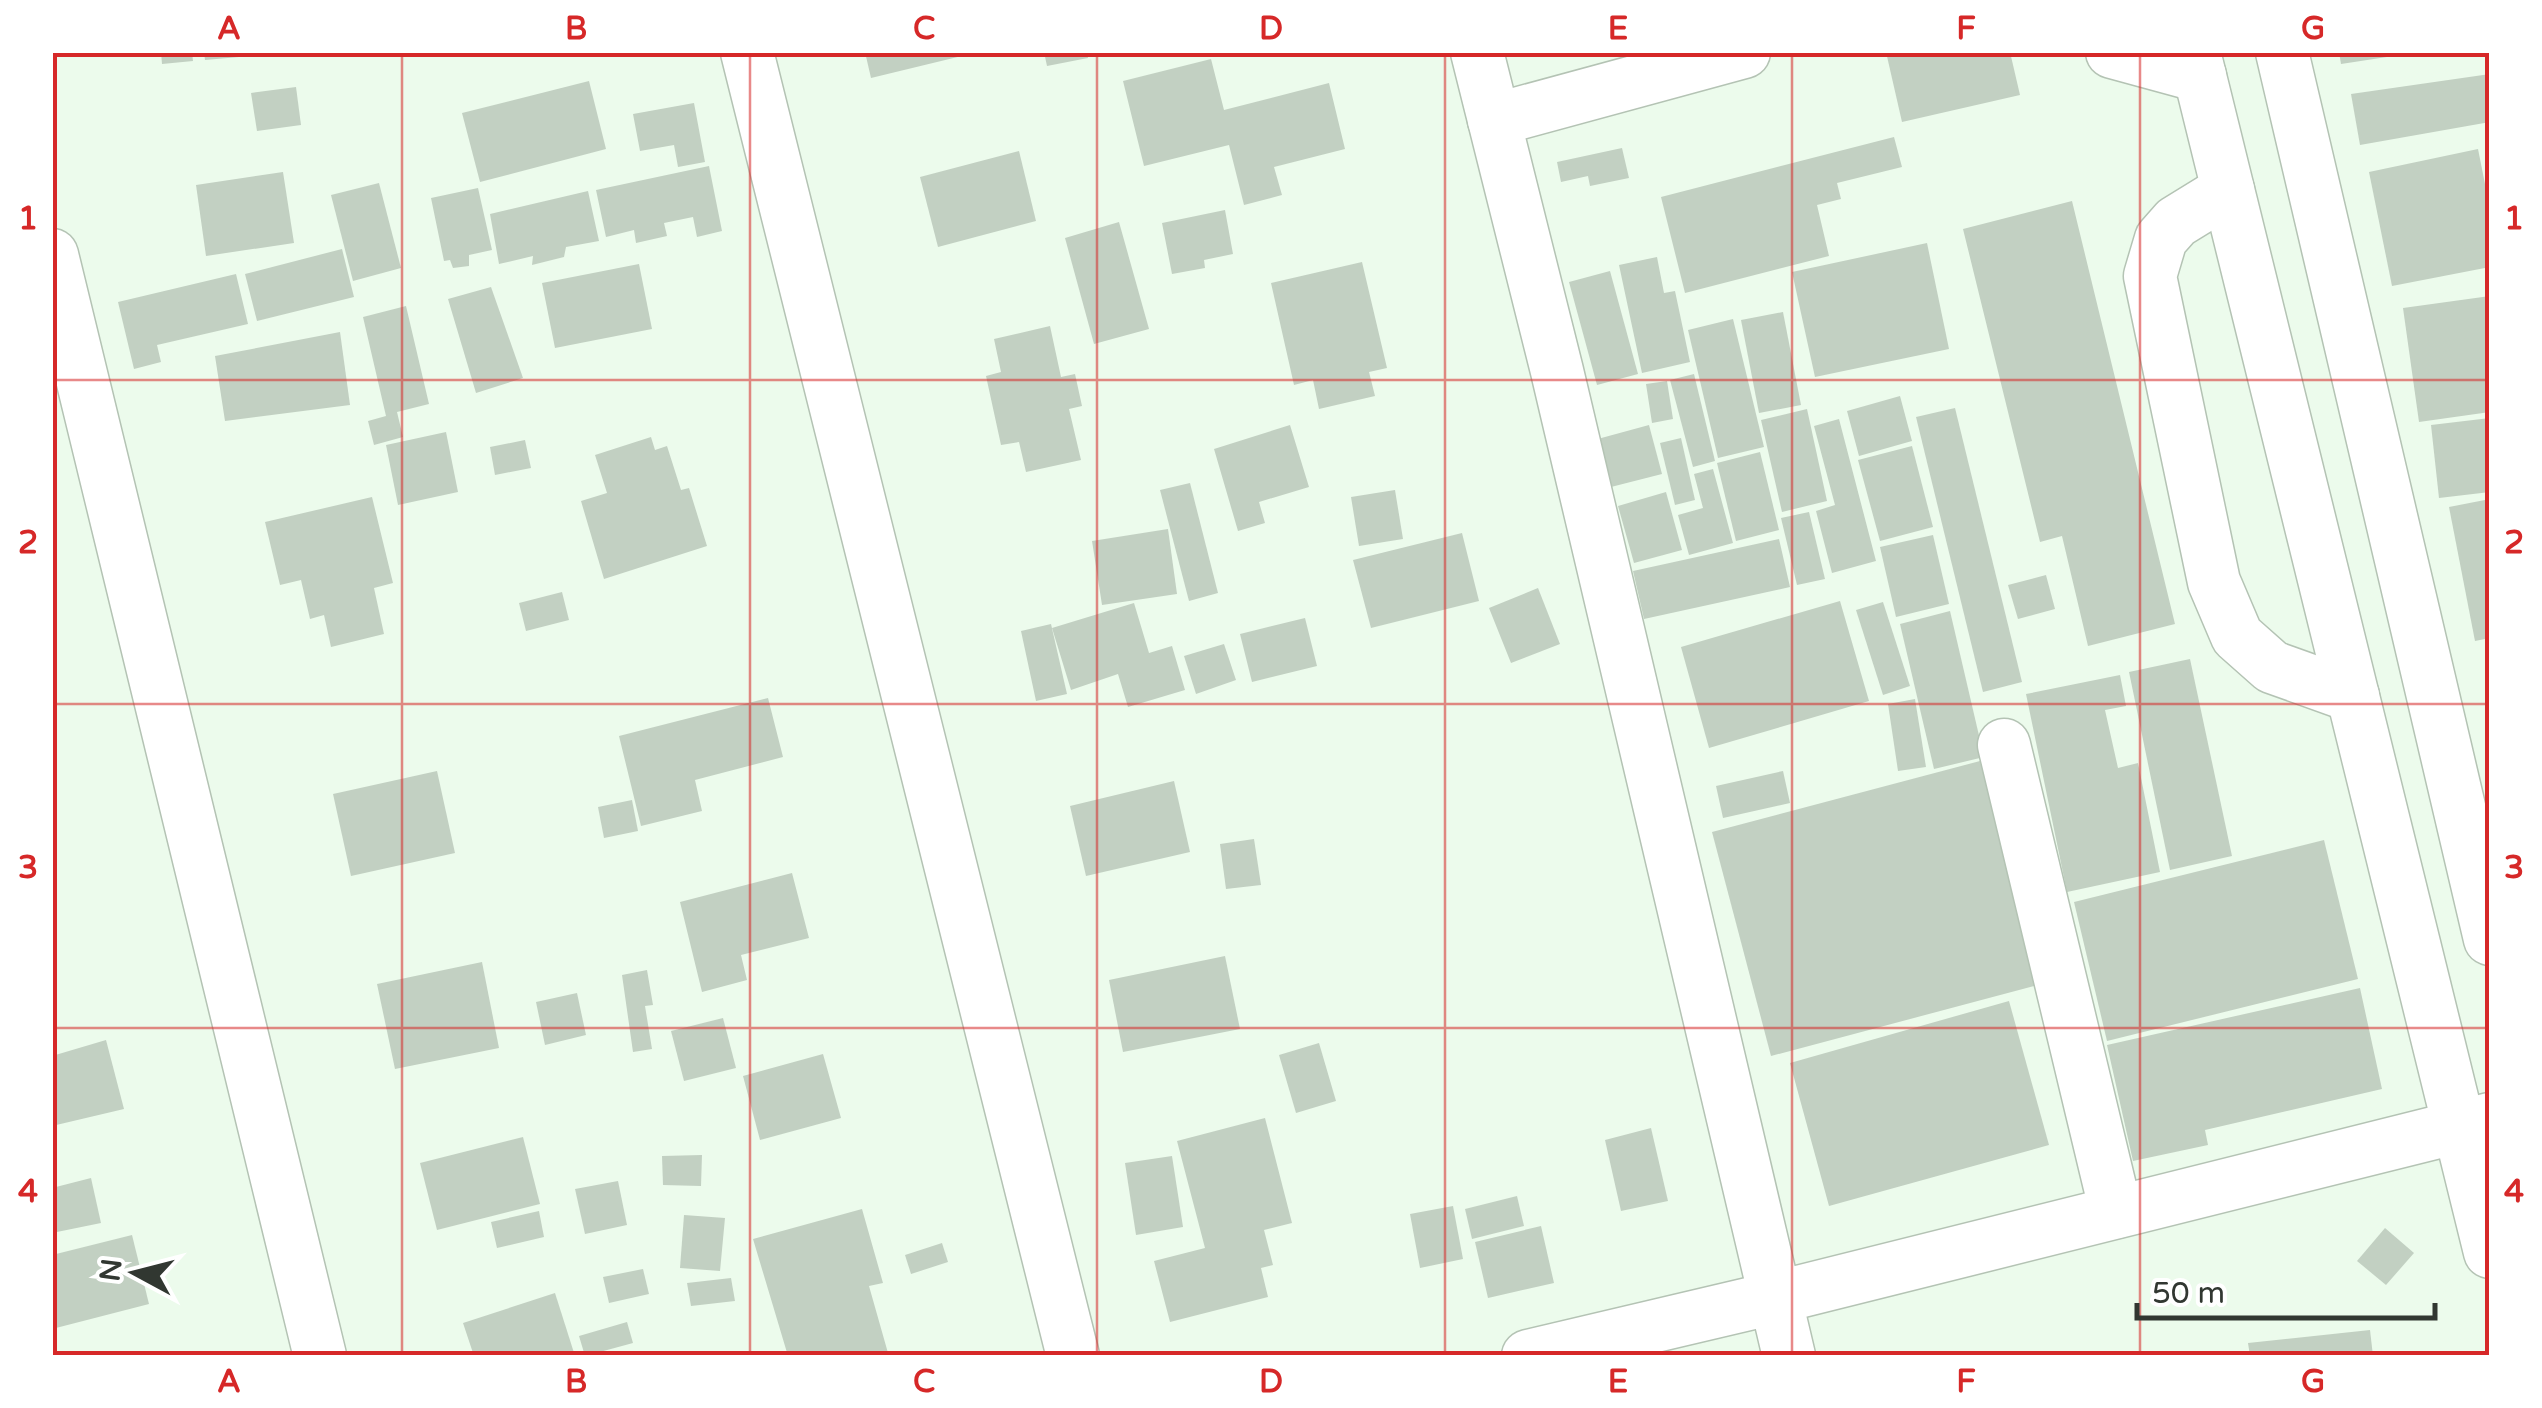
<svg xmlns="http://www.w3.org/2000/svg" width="2542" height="1408" font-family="'Varela Round',sans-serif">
	<rect width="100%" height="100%" fill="#ecfbec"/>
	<g fill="#c2d0c2">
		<polygon points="161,52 192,52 193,61 162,64"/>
		<polygon points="204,52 238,52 239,57 205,60"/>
		<polygon points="865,52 970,52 970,54 871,78"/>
		<polygon points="1044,52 1087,52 1088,58 1047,66"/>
		<polygon points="1886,52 2010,52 2020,95 1902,122"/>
		<polygon points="2339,52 2400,52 2400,55 2341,64"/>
		<polygon points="1211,59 1224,110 1329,83 1345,149 1274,167 1282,195 1244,205 1229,145 1144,166 1123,81"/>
		<polygon points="2490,74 2490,122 2360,145 2351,94"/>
		<polygon points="589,81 606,149 480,182 462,113"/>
		<polygon points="296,87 301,125 257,131 251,93"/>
		<polygon points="694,103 705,162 678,167 674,145 640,151 633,114"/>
		<polygon points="1894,137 1902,167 1837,183 1841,199 1817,205 1829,256 1685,293 1661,197"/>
		<polygon points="1622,148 1629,178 1590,186 1588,176 1561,182 1557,162"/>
		<polygon points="2478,149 2490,209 2490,267 2392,286 2369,172"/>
		<polygon points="1019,151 1036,221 938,247 920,177"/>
		<polygon points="709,166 722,231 697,237 693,217 664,223 667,236 636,243 634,230 606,237 596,190"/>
		<polygon points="283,172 294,243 206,256 196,185"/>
		<polygon points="379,183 401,268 353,281 331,195"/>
		<polygon points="478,188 492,250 469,255 469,266 453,268 450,260 444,261 431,198"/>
		<polygon points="588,191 599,241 566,247 564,257 532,265 533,256 499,264 490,214"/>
		<polygon points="2072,201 2175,624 2088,646 2062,536 2040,542 1963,229"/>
		<polygon points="1225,210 1233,254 1204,260 1205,268 1172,274 1162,223"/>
		<polygon points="1119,222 1149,329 1094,344 1065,238"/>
		<polygon points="1927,243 1949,349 1815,377 1792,272"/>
		<polygon points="342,249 354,297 257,321 245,274"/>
		<polygon points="1657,257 1664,293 1675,291 1690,362 1642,373 1619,265"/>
		<polygon points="1362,262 1387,368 1369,372 1375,396 1319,409 1313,380 1294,385 1271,283"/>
		<polygon points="639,264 652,329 555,348 542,283"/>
		<polygon points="1610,271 1638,374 1597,385 1569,282"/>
		<polygon points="236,274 248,324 157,345 161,362 134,369 118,302"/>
		<polygon points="491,287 523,378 476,393 448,299"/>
		<polygon points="2490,296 2490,412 2419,422 2403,308"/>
		<polygon points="406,306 429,404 397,412 403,437 374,445 368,421 386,416 363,317"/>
		<polygon points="1783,312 1801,405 1759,413 1741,320"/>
		<polygon points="1733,319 1764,447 1718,458 1688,330"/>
		<polygon points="1050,326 1061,377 1075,374 1082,406 1069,409 1081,460 1026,472 1019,442 1001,445 986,376 1001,372 994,339"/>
		<polygon points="340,332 350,405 225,421 215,356"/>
		<polygon points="1694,374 1715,461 1693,467 1670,380"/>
		<polygon points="1667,381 1673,419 1652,423 1646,384"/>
		<polygon points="1900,396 1912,441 1859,456 1847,411"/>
		<polygon points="1955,408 2022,682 1983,692 1916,417"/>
		<polygon points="1807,409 1827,501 1782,512 1761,420"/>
		<polygon points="2490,418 2490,492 2439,498 2431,425"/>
		<polygon points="1839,419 1876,561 1832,573 1816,511 1835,505 1814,426"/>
		<polygon points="1290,425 1309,487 1259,502 1265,523 1238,531 1214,449"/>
		<polygon points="1649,425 1662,474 1607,488 1594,440"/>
		<polygon points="446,432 458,492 398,505 386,445"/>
		<polygon points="651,437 655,450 667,446 681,490 689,488 707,546 604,579 581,501 607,493 595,455"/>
		<polygon points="1681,438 1695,500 1675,505 1660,443"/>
		<polygon points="525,440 531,468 495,475 490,447"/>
		<polygon points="1912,446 1933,527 1880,541 1858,460"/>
		<polygon points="1760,452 1779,530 1736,541 1717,463"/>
		<polygon points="1713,469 1733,543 1689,555 1678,515 1703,508 1694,474"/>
		<polygon points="1190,483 1218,593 1189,601 1160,490"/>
		<polygon points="1395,490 1403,539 1359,546 1351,497"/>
		<polygon points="1666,492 1682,550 1634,563 1618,506"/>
		<polygon points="372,497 393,583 374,588 384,634 331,647 324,615 310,619 301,580 280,585 265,522"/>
		<polygon points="2490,499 2490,638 2475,641 2449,507"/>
		<polygon points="1809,512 1825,579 1797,585 1781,518"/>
		<polygon points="1168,529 1177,594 1102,605 1092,541"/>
		<polygon points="1462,533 1479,601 1371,628 1353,560"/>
		<polygon points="1933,535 1949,604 1896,617 1880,547"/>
		<polygon points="1779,539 1790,587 1644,619 1633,571"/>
		<polygon points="2046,575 2055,609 2018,619 2008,585"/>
		<polygon points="1538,588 1560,644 1511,663 1489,608"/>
		<polygon points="562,592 569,620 526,631 519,603"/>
		<polygon points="1840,601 1869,701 1709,748 1681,647"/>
		<polygon points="1883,602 1910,686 1883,695 1856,610"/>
		<polygon points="1134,603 1149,653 1172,646 1185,690 1128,707 1118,674 1071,690 1052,628"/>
		<polygon points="1950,611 1984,757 1934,769 1900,624"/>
		<polygon points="1305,618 1317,666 1252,682 1240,634"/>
		<polygon points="1051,624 1067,694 1036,701 1021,631"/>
		<polygon points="1224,644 1236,680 1196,694 1184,656"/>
		<polygon points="2190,659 2232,856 2170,870 2129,672"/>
		<polygon points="2120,675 2126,706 2105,710 2118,768 2138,763 2160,872 2067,892 2026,694"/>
		<polygon points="768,698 783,757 695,780 702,811 641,826 619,736"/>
		<polygon points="1915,699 1926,767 1898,771 1888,704"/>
		<polygon points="1980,761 2038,985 1771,1056 1712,832"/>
		<polygon points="437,771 455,853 351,876 333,794"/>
		<polygon points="1783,771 1790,803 1723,818 1716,786"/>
		<polygon points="1174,781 1190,852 1086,876 1070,806"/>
		<polygon points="632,800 638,831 604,838 598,807"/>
		<polygon points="1254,839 1261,885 1226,889 1220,844"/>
		<polygon points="2324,840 2358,979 2107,1041 2074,902"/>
		<polygon points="792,873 809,938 741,955 747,980 702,992 680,902"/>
		<polygon points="1225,956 1240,1029 1123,1052 1109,980"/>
		<polygon points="482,962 499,1048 395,1069 377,984"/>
		<polygon points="647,970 653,1005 645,1006 652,1049 633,1052 622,975"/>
		<polygon points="2360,988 2382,1089 2205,1130 2208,1145 2133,1161 2107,1045"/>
		<polygon points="577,993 586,1035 545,1045 536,1002"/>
		<polygon points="2009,1001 2049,1145 1829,1206 1790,1063"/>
		<polygon points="723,1018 736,1068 684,1081 671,1031"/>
		<polygon points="106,1040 124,1109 52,1126 52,1056"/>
		<polygon points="1319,1043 1336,1101 1296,1113 1279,1055"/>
		<polygon points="823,1054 841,1118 760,1140 743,1076"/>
		<polygon points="1265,1118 1292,1223 1264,1230 1273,1265 1261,1268 1268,1297 1170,1322 1154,1261 1205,1248 1177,1141"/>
		<polygon points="1651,1128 1668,1201 1621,1211 1605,1140"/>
		<polygon points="523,1137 540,1204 437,1230 420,1163"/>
		<polygon points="702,1155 701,1186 663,1185 662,1156"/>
		<polygon points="1172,1156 1183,1227 1136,1235 1125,1163"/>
		<polygon points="91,1178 101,1223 52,1233 52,1188"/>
		<polygon points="618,1181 627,1225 585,1234 575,1189"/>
		<polygon points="1517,1196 1524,1226 1472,1239 1465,1209"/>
		<polygon points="1453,1206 1463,1259 1420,1268 1410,1214"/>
		<polygon points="862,1209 883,1283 869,1286 888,1353 874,1356 788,1356 753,1239"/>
		<polygon points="539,1211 544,1237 497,1248 491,1222"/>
		<polygon points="684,1215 725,1218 720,1271 680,1268"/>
		<polygon points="1541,1226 1554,1283 1488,1298 1475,1242"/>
		<polygon points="2385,1228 2414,1253 2386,1285 2357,1261"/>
		<polygon points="132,1235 149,1304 52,1329 52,1255"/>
		<polygon points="942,1243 948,1262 911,1274 905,1255"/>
		<polygon points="643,1269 649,1294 609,1303 603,1277"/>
		<polygon points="731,1278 735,1301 691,1306 687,1283"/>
		<polygon points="555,1293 575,1356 474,1356 463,1323"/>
		<polygon points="627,1322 633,1343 585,1356 579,1336"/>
		<polygon points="2370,1330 2373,1356 2250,1356 2248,1343"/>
	</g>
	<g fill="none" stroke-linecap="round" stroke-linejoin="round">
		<defs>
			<g id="minor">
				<polyline points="747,52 1073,1356"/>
				<polyline points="1477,52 1557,371 1789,1356"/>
				<polyline points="2112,52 2200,76"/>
				<polyline points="2194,52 2490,1252"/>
				<polyline points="2282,52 2490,939"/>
				<polyline points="1494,120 1744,52"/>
				<polyline points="2228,190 2176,222 2161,239 2150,276 2214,582 2237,636 2272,667 2353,696"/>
				<polyline points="52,255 320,1356"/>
				<polyline points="2004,745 2116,1212"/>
				<polyline points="1528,1356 1774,1298 2490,1119"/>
			</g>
		</defs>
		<use href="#minor" stroke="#b4c3b4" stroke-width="55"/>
		<use href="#minor" stroke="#fff" stroke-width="52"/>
	</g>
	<path fill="none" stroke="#d62828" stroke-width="2.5" stroke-opacity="0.55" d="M402,52v1304M750,52v1304M1097,52v1304M1445,52v1304M1792,52v1304M2140,52v1304M52,380h2438M52,704h2438M52,1028h2438"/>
	<rect width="2542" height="1408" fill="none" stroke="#ffffff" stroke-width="110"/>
	<g transform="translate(135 1273) rotate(277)" stroke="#ffffff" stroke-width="8" paint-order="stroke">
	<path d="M0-8L18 38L0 25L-18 38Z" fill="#313731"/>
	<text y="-15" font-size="28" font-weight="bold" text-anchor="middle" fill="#313731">N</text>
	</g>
	<path d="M2137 1303v15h298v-15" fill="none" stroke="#313731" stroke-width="5"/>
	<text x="2152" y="1303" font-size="30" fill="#313731" stroke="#ffffff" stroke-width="8" paint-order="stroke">50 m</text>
	<rect x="55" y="55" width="2432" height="1298" fill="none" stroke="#d62828" stroke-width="4"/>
	<g font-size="32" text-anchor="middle" font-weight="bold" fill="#d62828">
		<text x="229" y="39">A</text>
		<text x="576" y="39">B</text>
		<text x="924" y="39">C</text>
		<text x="1271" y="39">D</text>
		<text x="1618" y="39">E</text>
		<text x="1966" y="39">F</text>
		<text x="2313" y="39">G</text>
		<text x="28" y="229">1</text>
		<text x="2514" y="229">1</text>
		<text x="28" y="553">2</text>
		<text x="2514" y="553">2</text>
		<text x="28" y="878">3</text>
		<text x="2514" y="878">3</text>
		<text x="28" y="1202">4</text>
		<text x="2514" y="1202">4</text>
		<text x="229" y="1392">A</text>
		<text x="576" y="1392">B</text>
		<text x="924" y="1392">C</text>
		<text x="1271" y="1392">D</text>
		<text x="1618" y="1392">E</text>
		<text x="1966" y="1392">F</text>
		<text x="2313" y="1392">G</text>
	</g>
</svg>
